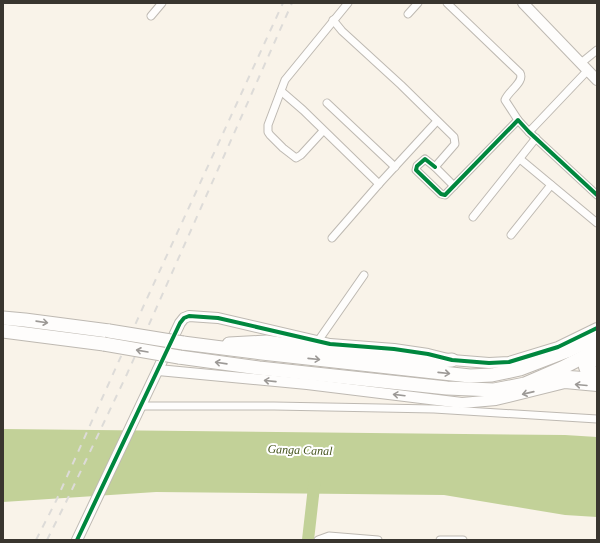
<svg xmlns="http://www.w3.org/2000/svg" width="600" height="543" font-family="Georgia,serif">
	<rect width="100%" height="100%" fill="#f9f3e9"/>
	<polygon fill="#c2d198" points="3,429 565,435 597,437 597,517 565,515 444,495 156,492 3,502"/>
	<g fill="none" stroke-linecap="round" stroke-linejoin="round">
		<polyline stroke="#c2d198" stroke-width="12" points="308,540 315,478"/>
		<defs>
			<g id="street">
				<path d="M447,3l73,70c5,9 -12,18 -15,27l13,20"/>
				<polyline points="408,14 418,3"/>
				<polyline points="151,16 162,3"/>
				<polyline points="333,20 342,31 401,85 454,137 455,144 435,167 454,186"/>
				<polyline points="581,63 597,50"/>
				<polyline points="281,91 303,110 379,184 437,121"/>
				<polyline points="327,103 395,167"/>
				<polyline points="323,131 301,155 296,158 283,148 270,135 268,132 268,125 285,80 348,3"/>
				<polyline points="529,132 588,70"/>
				<polyline points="520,159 597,223"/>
				<polyline points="435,167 425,159 417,166 416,170 441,194 445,195 518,120 529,132 597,195"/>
				<polyline points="473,217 536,138"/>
				<polyline points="511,235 551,185"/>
				<polyline points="332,238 379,184"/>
				<polyline points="318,341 364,275"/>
				<polyline points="142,406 274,406 434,409 597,419"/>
				<polyline points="318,540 329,536 378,540"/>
				<polyline points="440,540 463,540"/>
			</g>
			<g id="secondary">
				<polyline points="523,3 597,80"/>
				<polyline points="158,370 307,384 462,403 496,400 565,383 597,386"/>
				<polyline points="597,372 585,370 584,367 597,360"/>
				<polyline points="539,382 569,376 597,378"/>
				<polyline points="77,540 180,323 184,318 189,316 218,318 330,344 394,349 428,354 452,360 489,363 509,362 558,347 597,328"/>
			</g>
			<g id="highway">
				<polyline points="3,318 25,320 109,331"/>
				<polyline points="3,331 104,344"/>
				<polyline points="183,343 262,353 470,376 492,375 520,369 567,351 597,337"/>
				<polyline points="229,344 266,342 365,356 427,362 452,360"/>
				<polyline points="179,357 259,368 447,388 494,390 525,384 562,368 597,350"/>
			</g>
		</defs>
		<use href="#street" stroke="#beb9b2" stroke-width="9"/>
		<use href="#secondary" stroke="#beb9b2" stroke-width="12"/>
		<use href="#highway" stroke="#beb9b2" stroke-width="15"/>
		<use href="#street" stroke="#fefdfc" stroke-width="7"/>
		<use href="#secondary" stroke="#fefdfc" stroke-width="10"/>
		<use href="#highway" stroke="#fefdfc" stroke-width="13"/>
		<g stroke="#dddbd8" stroke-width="2" stroke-dasharray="7 7" stroke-linecap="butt">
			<polyline points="36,540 56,501 144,305 283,3"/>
			<polyline points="47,540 67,500 127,374 292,3"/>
		</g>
		<defs>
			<g id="highway-bridge">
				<polyline points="109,331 183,343"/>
				<polyline points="104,344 179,357"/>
			</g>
		</defs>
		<use href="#highway-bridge" stroke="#beb9b2" stroke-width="15" stroke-linecap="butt"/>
		<use href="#highway-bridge" stroke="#fefdfc" stroke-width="13"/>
		<defs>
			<g id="cycleway">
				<polyline points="435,167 425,159 417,166 416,170 441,194 445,195 518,120 529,132 597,195"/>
				<polyline points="77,540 180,323 184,318 189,316 218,318 330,344 394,349 428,354 452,360 489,363 509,362 558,347 597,328"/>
			</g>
		</defs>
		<use href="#cycleway" stroke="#fff" stroke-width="6"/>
		<use href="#cycleway" stroke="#00873e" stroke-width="4"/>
	</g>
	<defs><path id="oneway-shaft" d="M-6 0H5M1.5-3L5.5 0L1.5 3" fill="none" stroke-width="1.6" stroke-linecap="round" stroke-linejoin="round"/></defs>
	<g stroke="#9c9996">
		<use href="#oneway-shaft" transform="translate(42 322) rotate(8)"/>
		<use href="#oneway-shaft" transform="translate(142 351) rotate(-170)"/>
		<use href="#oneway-shaft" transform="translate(314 359) rotate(6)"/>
		<use href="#oneway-shaft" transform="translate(221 363) rotate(-172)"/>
		<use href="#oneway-shaft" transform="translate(444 373) rotate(6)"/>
		<use href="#oneway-shaft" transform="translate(270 381) rotate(-174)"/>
		<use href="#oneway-shaft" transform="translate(581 385) rotate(-175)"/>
		<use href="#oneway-shaft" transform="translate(528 393) rotate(167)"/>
		<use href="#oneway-shaft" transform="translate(399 395) rotate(-173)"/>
	</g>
	<g text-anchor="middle" stroke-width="4" stroke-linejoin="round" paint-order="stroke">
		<g font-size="12" font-style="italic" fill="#485720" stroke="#fff">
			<text transform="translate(300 450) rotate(2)" y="4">Ganga Canal</text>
		</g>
	</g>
	<rect width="600" height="543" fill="none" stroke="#39352f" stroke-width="8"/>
</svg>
